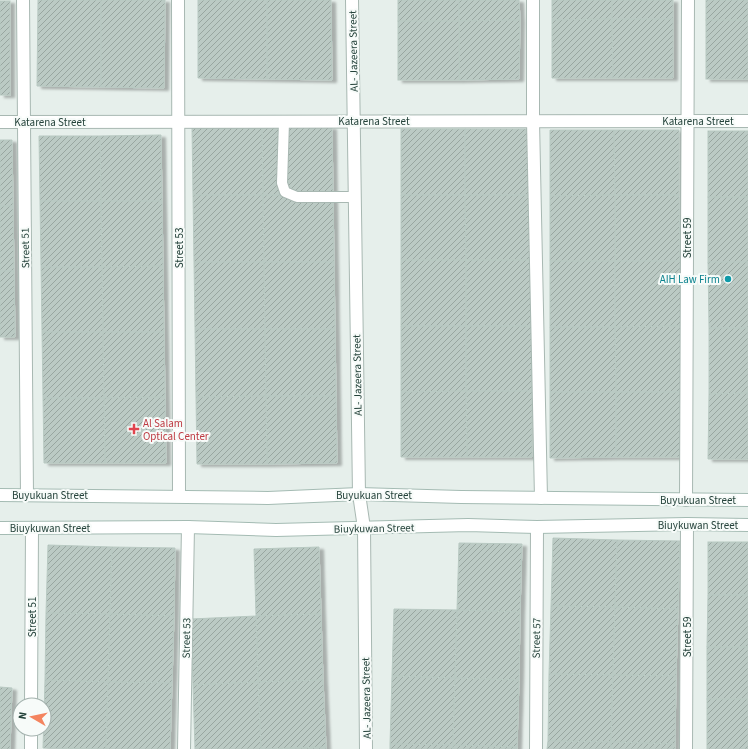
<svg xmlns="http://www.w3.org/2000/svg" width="748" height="749" font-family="'Source Sans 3',sans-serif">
	<defs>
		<pattern id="building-hatch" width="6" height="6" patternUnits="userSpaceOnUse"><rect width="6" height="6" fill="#bbcac4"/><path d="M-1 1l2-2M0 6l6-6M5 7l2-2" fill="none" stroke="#98a6a0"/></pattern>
		<filter id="shadow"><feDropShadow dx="4.5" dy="2.5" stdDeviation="1" flood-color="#0004"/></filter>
	</defs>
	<rect width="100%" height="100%" fill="#e6efeb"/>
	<g fill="url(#building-hatch)" stroke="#b8c9c2" filter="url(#shadow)">
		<polygon points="38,0 101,0 101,87 37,86"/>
		<polygon points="101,0 165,0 164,88 101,87"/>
		<polygon points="198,0 267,0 267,79 198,78"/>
		<polygon points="267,0 331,0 332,80 267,79"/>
		<rect x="398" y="0" width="61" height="21"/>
		<polygon points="459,0 519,0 520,20 459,21"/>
		<polygon points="552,0 612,0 612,19 552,20"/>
		<rect x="612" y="0" width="61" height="19"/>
		<rect x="706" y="0" width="42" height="20"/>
		<rect x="0" y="1" width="10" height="94"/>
		<polygon points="612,19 613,78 552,78 552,20"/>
		<polygon points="612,19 673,19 673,78 613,78"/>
		<polygon points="520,20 519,79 459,80 459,21"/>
		<rect x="706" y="20" width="42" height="59"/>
		<rect x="398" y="21" width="61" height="59"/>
		<polygon points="332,127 333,195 263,195 262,128"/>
		<polygon points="192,128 262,128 263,195 193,195"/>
		<rect x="401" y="129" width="64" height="66"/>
		<polygon points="465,129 529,129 530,195 465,195"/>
		<polygon points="550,130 614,130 615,195 550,196"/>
		<polygon points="614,130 679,130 679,195 615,195"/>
		<rect x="708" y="131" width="40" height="66"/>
		<polygon points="161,135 162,201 101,201 100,136"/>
		<polygon points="39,136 100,136 101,201 40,201"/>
		<polygon points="0,140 12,140 13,206 0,206"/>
		<polygon points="193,195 263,195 264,262 194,262"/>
		<polygon points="263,195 333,195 334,262 264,262"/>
		<polygon points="401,195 465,195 466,260 401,260"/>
		<polygon points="465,195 530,195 531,260 466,260"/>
		<polygon points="615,195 679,195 680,261 615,261"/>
		<polygon points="615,195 615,261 550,261 550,196"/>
		<rect x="708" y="197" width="40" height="65"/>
		<polygon points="40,201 101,201 102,267 41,267"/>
		<polygon points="101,201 162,201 163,266 102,267"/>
		<polygon points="0,206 13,206 14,271 0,271"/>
		<rect x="401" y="260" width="65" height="66"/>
		<rect x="466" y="260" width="65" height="66"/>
		<rect x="550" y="261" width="65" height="66"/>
		<polygon points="615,261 680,261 681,326 615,327"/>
		<polygon points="194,262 264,262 265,329 195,329"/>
		<polygon points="264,262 334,262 335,329 265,329"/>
		<polygon points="708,262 748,262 748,328 709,328"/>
		<polygon points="163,266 164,332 103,332 102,267"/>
		<polygon points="41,267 102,267 103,332 42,332"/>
		<polygon points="0,271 14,271 15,337 0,337"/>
		<polygon points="401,326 466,326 466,391 401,392"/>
		<polygon points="466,326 531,326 532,391 466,391"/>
		<polygon points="681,326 681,392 616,392 615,327"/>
		<polygon points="550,327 615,327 616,392 550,392"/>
		<polygon points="709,328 748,328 748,393 709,394"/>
		<polygon points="195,329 265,329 266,396 196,397"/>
		<polygon points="265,329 335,329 336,396 266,396"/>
		<polygon points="42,332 103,332 104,398 43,398"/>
		<polygon points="103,332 164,332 165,397 104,398"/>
		<polygon points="466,391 532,391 532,457 467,457"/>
		<polygon points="466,391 467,457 401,457 401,392"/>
		<polygon points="550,392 616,392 616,457 550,458"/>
		<polygon points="616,392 681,392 682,457 616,457"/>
		<polygon points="748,393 748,459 708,459 709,394"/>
		<polygon points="266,396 336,396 337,463 267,464"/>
		<polygon points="266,396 267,464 197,464 196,397"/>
		<polygon points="165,397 166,463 105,463 104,398"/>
		<polygon points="43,398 104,398 105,463 44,463"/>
		<polygon points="553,538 617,540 615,607 551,606"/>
		<polygon points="617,540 680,541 678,609 615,607"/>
		<rect x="708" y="542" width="40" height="53"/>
		<polygon points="459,543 522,544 520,612 457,610"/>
		<polygon points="48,545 112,547 110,614 46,613"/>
		<polygon points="112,547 175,548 174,616 110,614"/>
		<polygon points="319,547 321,614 256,616 254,549"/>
		<polygon points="708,595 748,595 748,647 707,647"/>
		<polygon points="551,606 615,607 613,675 549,674"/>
		<polygon points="615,607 678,609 676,676 613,675"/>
		<polygon points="394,609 457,610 455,678 392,676"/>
		<polygon points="457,610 520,612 519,680 455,678"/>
		<polygon points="46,613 110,614 108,682 45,680"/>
		<polygon points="110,614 174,616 172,683 108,682"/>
		<polygon points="321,614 323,680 258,682 256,616"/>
		<polygon points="256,616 258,682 193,685 191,619"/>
		<rect x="707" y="647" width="41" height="52"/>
		<polygon points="549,674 613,675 611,742 548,741"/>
		<polygon points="613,675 676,676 675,744 611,742"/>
		<polygon points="392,676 455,678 453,745 390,744"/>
		<polygon points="455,678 519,680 517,747 453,745"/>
		<polygon points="45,680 108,682 106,749 43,748"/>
		<polygon points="323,680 326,747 261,749 258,682"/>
		<polygon points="108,682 172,683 170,749 106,749"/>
		<polygon points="258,682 261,749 195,749 193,685"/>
		<polygon points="0,687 12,688 10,749 0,749"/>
		<rect x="707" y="699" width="41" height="50"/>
		<polygon points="548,741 611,742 611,749 547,749"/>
		<polygon points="611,742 675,744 675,749 611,749"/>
		<polygon points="390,744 453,745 453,749 390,749"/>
		<polygon points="453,745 517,747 517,749 453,749"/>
		<polygon points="326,747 326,749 270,749"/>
	</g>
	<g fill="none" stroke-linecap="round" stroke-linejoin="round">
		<defs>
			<polyline id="service" points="284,122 282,183 285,192 297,197 354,197"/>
			<g id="minor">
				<polyline points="23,0 27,495"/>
				<polyline points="178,0 179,496"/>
				<polyline points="533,0 533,121 541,498"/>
				<polyline points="0,122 748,121"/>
				<polyline points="686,500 688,0"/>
				<polyline points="31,705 32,529"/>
				<polyline points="31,749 31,729"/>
				<polyline points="184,749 188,527"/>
				<polyline points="536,749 537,527"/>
				<polyline points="686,749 687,524"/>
			</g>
			<polyline id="tertiary" points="352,0 359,494 364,528 366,749"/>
			<g id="secondary">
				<polyline points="0,495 268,498 359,494 461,497 748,500"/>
				<polyline points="0,528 188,527 276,530 468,525 537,527 687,524 748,525"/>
			</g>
		</defs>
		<use href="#service" stroke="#a8b8b2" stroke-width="12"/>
		<use href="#minor" stroke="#a8b8b2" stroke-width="14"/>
		<use href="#tertiary" stroke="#a8b8b2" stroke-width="14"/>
		<use href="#secondary" stroke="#a4bbb3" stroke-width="14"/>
		<use href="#service" stroke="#fff" stroke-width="10"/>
		<use href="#minor" stroke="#fff" stroke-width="12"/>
		<use href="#tertiary" stroke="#fff" stroke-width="12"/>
		<use href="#secondary" stroke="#fff" stroke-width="12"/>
	</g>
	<circle fill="#0f9aa8" stroke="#f7fbf9" stroke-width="1.5" cx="728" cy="279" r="4"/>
	<path fill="#e0444e" stroke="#f7fbf9" stroke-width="1.5" d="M132 423h4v4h4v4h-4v4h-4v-4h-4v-4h4z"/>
	<g text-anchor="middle" stroke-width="4" stroke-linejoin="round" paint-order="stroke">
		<g font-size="11" fill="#24423a" stroke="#f7fbf9">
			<text transform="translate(353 51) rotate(-91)" y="4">AL- Jazeera Street</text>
			<text x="374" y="125">Katarena Street</text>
			<text x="698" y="125">Katarena Street</text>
			<text x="50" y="126">Katarena Street</text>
			<text transform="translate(687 238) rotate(-90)" y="4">Street 59</text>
			<text transform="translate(25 248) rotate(-91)" y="4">Street 51</text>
			<text transform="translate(179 248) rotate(-90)" y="4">Street 53</text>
			<text transform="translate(357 375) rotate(-91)" y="4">AL- Jazeera Street</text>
			<text x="50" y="499">Buyukuan Street</text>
			<text x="374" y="499">Buyukuan Street</text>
			<text x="698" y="504">Buyukuan Street</text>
			<text x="698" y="529">Biuykuwan Street</text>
			<text x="50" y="532">Biuykuwan Street</text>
			<text transform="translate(374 528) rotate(-1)" y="4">Biuykuwan Street</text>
			<text transform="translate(32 617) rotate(-90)" y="4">Street 51</text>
			<text transform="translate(687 637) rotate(-90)" y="4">Street 59</text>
			<text transform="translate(186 638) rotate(-89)" y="4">Street 53</text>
			<text transform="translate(536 638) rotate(-89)" y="4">Street 57</text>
			<text transform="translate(366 698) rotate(-91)" y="4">AL- Jazeera Street</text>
		</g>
		<g font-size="11" fill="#0d838f" stroke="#f7fbf9" text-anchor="end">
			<text x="720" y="283">AIH Law Firm</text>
		</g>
		<g font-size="11" fill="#be3a42" stroke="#f7fbf9" text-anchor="start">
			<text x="143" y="427">Al Salam<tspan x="143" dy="13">Optical Center</tspan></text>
		</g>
	</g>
	<g transform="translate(32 717) rotate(279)"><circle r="19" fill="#f7fbf9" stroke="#a3b1ad"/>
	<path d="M0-3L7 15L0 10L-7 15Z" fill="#f4845f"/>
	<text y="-6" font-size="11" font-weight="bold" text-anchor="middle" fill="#24423a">N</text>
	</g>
</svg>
